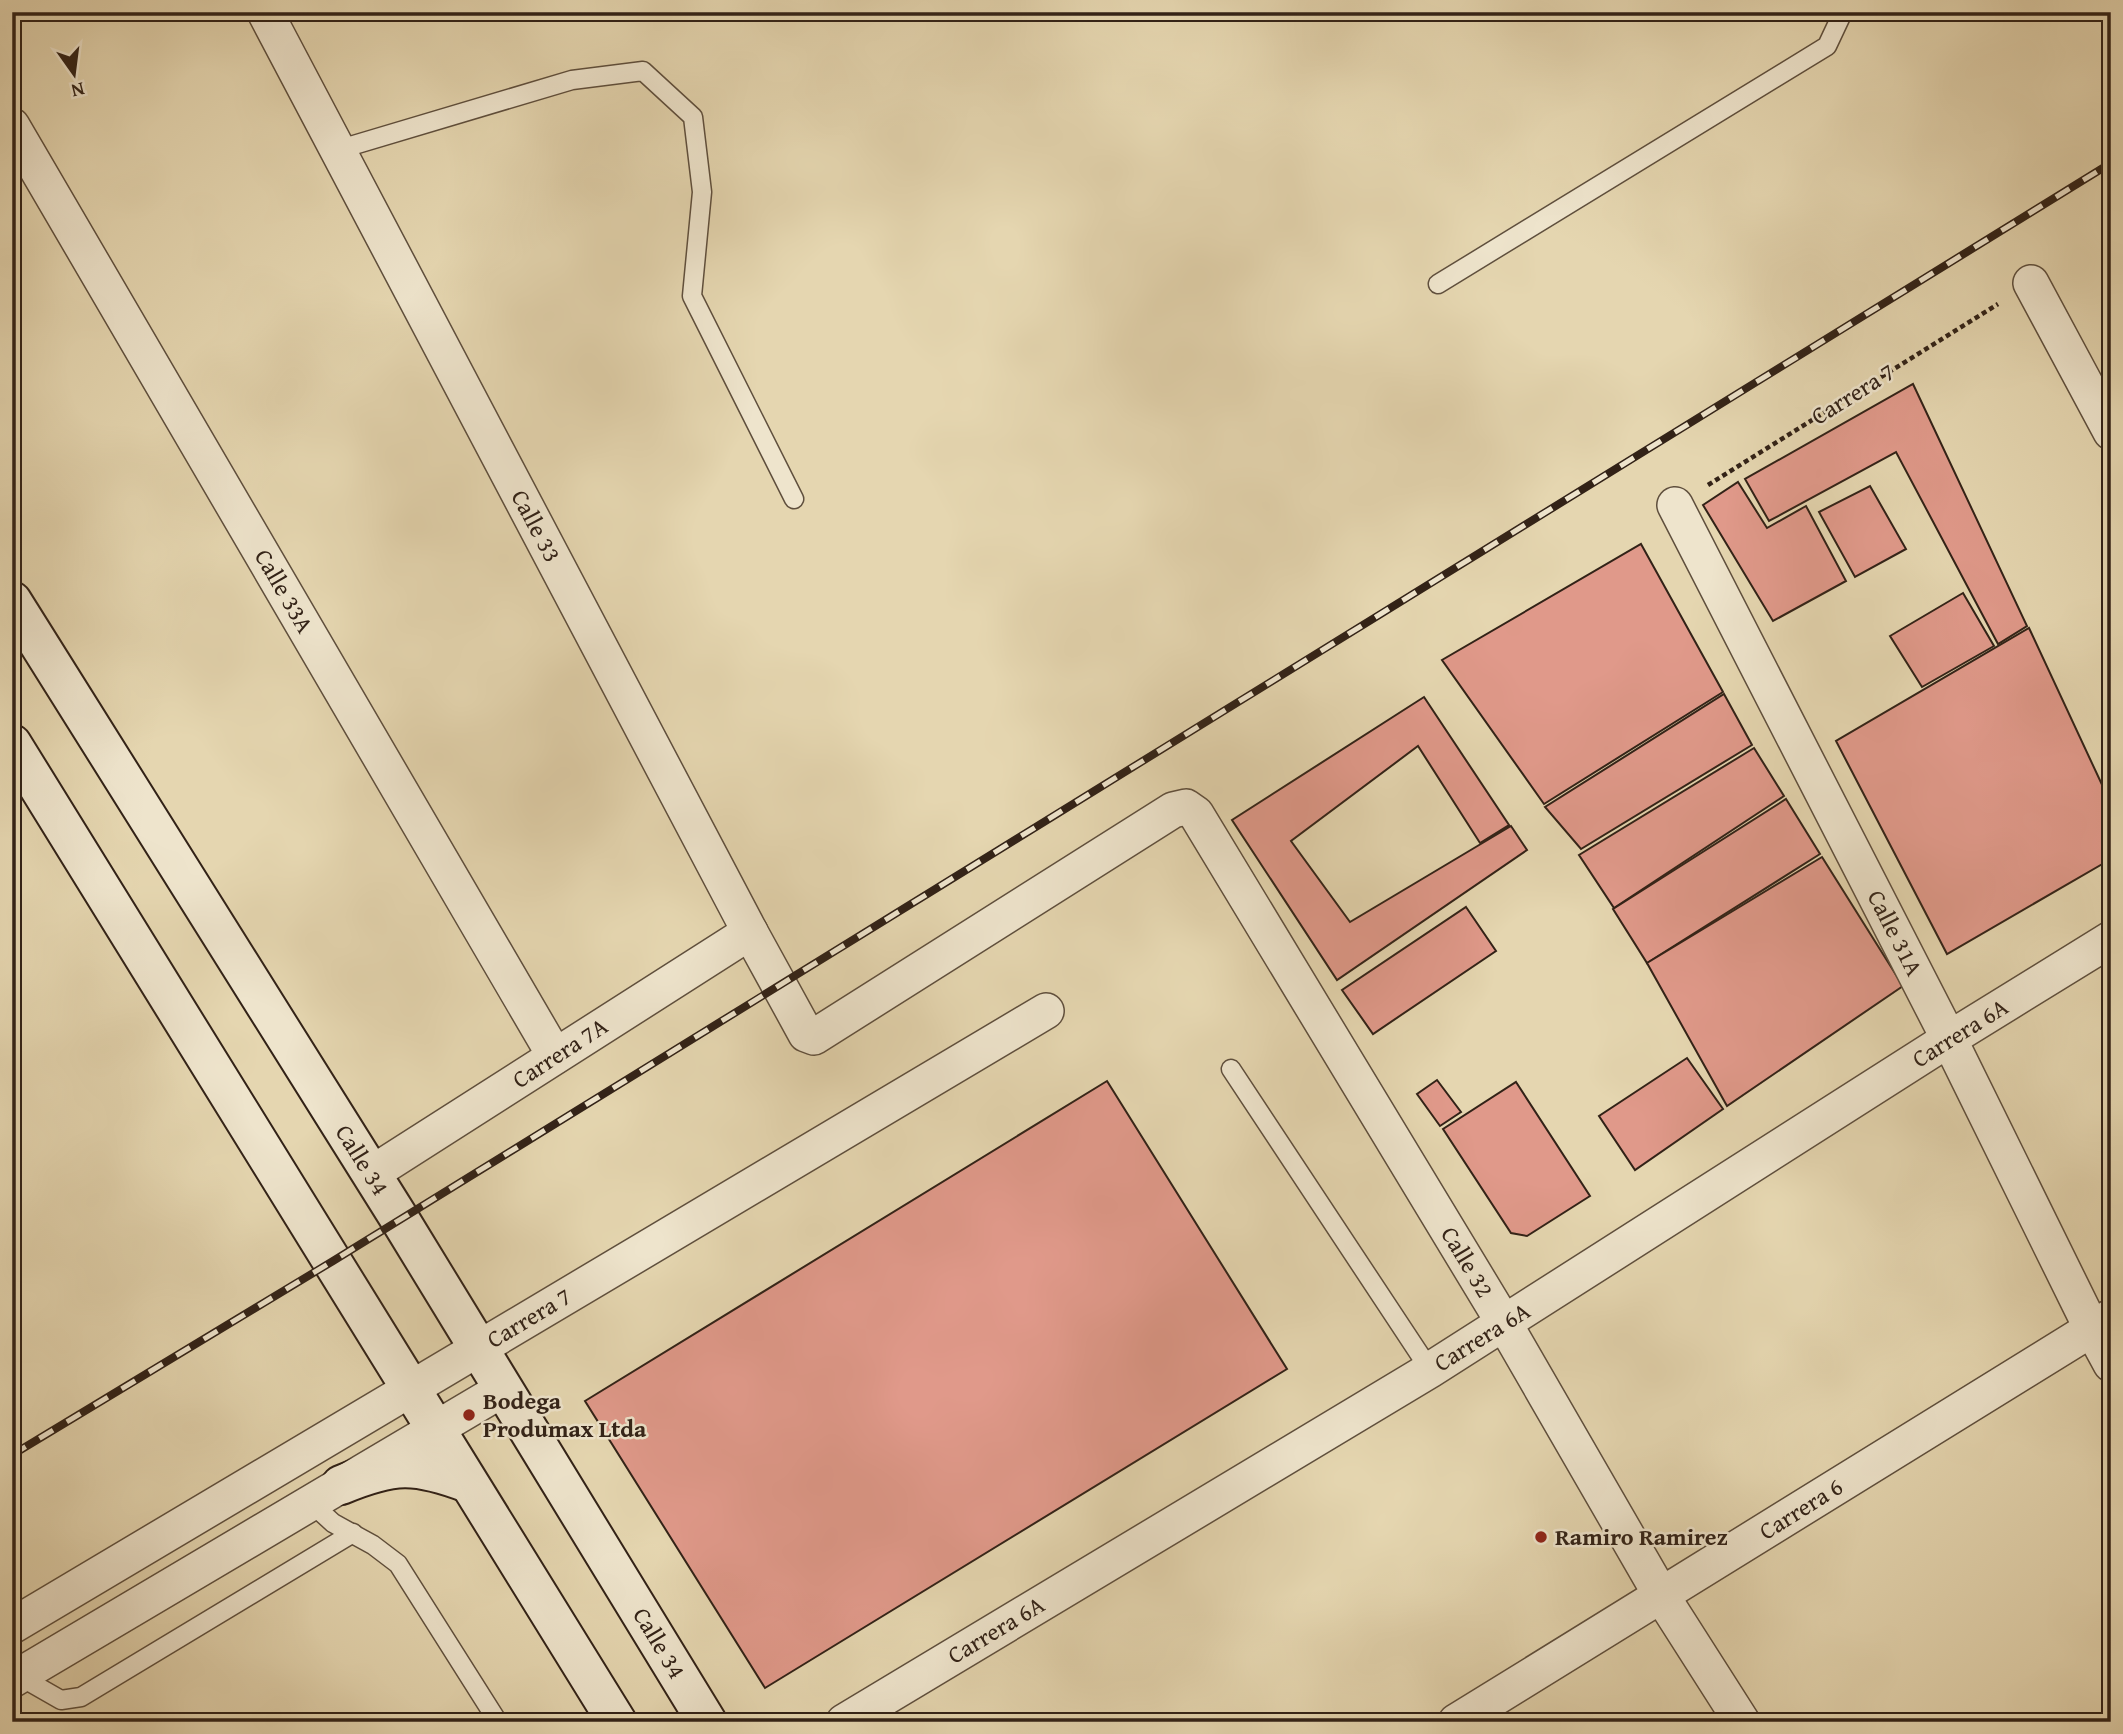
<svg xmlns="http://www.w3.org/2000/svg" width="2123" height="1734" font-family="'Gentium Book Plus',serif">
	<rect width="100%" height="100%" fill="#e5d6b0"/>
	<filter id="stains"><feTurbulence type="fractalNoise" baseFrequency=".00286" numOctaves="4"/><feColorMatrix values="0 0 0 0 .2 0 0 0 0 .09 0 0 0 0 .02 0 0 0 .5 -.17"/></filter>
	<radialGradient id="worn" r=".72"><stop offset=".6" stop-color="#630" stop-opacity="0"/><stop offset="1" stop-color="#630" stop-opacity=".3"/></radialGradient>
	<g fill="#e0998a" stroke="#322217" stroke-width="2">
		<polygon points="1913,384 2027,626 1998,644 1896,452 1769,521 1745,479"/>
		<polygon points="1738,482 1767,528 1806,506 1846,581 1773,621 1703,505"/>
		<polygon points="1870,486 1906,549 1855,577 1819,512"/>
		<polygon points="1641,544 1723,692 1544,804 1442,660"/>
		<polygon points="1963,593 1994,646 1922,687 1890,636"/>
		<polygon points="2029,628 2111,804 2111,859 1947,954 1836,741"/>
		<polygon points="1724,694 1752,745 1581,849 1545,807"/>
		<polygon points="1424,697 1509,825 1480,843 1418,746 1291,841 1350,922 1511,826 1527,850 1337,980 1232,820"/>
		<polygon points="1754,748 1784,796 1614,908 1579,855"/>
		<polygon points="1786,799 1820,854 1647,963 1613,909"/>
		<polygon points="1822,857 1903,986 1727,1106 1647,963"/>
		<polygon points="1466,907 1496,951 1373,1034 1342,990"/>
		<polygon points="1687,1058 1723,1109 1635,1170 1599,1116"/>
		<polygon points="1437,1080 1461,1112 1440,1126 1417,1094"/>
		<polygon points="1107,1081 1287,1369 765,1688 585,1401"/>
		<polygon points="1516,1082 1590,1196 1527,1236 1511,1233 1443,1129"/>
	</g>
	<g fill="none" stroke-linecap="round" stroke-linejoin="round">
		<defs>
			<g id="lane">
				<polyline points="337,150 572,80 643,71 693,117 702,192 692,296 794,499"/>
				<polyline points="1438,284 1827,46 1843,12"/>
				<polyline points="1231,1069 1430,1370"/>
				<polyline points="311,1503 333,1523 373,1545 398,1564 498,1722"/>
				<polyline points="19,1676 61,1700 81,1697 353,1533"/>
			</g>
			<g id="street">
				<polyline points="265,12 750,932 806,1034 814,1037 1173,810 1186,807 1196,814 1504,1323 1661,1595 1742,1722"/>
				<polyline points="12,126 555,1056"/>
				<polyline points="2031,283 2111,432"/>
				<polyline points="1675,505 1949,1039 2092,1329 2111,1364"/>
				<polyline points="371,1174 750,932"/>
				<polyline points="12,1626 1046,1011"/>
				<polyline points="12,1680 503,1389"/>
				<polyline points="844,1722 1430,1370 1949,1039 2111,939"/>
				<polyline points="1456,1722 2111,1317"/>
			</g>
			<g id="secondary">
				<polyline points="12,601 399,1218 707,1722"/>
				<polyline points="12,744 617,1722"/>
				<path d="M341,1485c53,-22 74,-22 127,-2"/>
			</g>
		</defs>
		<use href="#lane" stroke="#5f4f3d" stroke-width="21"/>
		<use href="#street" stroke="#5f4f3d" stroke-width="38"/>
		<use href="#secondary" stroke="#322217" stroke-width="42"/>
		<polyline stroke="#322217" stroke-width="4.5" stroke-dasharray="5 3.5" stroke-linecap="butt" points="1708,485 1998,304"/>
		<use href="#lane" stroke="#eee4cc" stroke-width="18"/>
		<use href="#street" stroke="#eee4cc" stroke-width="35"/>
		<use href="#secondary" stroke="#eee4cc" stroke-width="38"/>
		<defs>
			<polyline id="rail" points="12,1455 333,1261 2111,163"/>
		</defs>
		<use href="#rail" stroke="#322217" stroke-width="8"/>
		<use href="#rail" stroke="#eee4cc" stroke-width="5" stroke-dasharray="16" stroke-linecap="butt"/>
	</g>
	<g fill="#8f2418" stroke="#eee4cc" stroke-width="2.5">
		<circle cx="469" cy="1415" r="7"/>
		<circle cx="1541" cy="1537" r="7"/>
	</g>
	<g text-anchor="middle" stroke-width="5" stroke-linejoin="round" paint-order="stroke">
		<g font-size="24" fill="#322217" stroke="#eee4cc">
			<text transform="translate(1853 394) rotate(-32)" y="8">Carrera 7</text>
			<text transform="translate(536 526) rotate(62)" y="8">Calle 33</text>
			<text transform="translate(284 591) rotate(60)" y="8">Calle 33A</text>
			<text transform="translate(1895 933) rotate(63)" y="8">Calle 31A</text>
			<text transform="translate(1960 1033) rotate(-32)" y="8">Carrera 6A</text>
			<text transform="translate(560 1053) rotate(-33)" y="8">Carrera 7A</text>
			<text transform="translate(362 1160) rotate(58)" y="8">Calle 34</text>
			<text transform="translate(1467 1262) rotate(59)" y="8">Calle 32</text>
			<text transform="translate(529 1318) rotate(-31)" y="8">Carrera 7</text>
			<text transform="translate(1482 1337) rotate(-32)" y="8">Carrera 6A</text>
			<text transform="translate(1801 1509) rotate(-32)" y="8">Carrera 6</text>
			<text transform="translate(996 1630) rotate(-31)" y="8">Carrera 6A</text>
			<text transform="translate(659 1643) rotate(59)" y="8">Calle 34</text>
		</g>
		<g font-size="24" font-weight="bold" fill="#322217" stroke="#eee4cc" text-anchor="start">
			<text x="483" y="1409">Bodega<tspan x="483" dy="28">Produmax Ltda</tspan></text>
			<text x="1555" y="1545">Ramiro Ramirez</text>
		</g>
	</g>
	<rect width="2123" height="1734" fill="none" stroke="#e5d6b0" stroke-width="42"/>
	<rect x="14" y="14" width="2095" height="1706" fill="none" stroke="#322217" stroke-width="3.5"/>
	<rect x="21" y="21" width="2081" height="1692" fill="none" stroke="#322217" stroke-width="2"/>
	<g transform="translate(74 74) rotate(166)" stroke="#eee4cc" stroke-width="5" paint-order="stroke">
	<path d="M0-5L12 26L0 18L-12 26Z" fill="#322217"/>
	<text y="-10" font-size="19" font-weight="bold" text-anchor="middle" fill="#322217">N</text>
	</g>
	<rect width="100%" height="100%" filter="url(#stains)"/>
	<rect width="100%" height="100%" fill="url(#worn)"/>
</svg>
